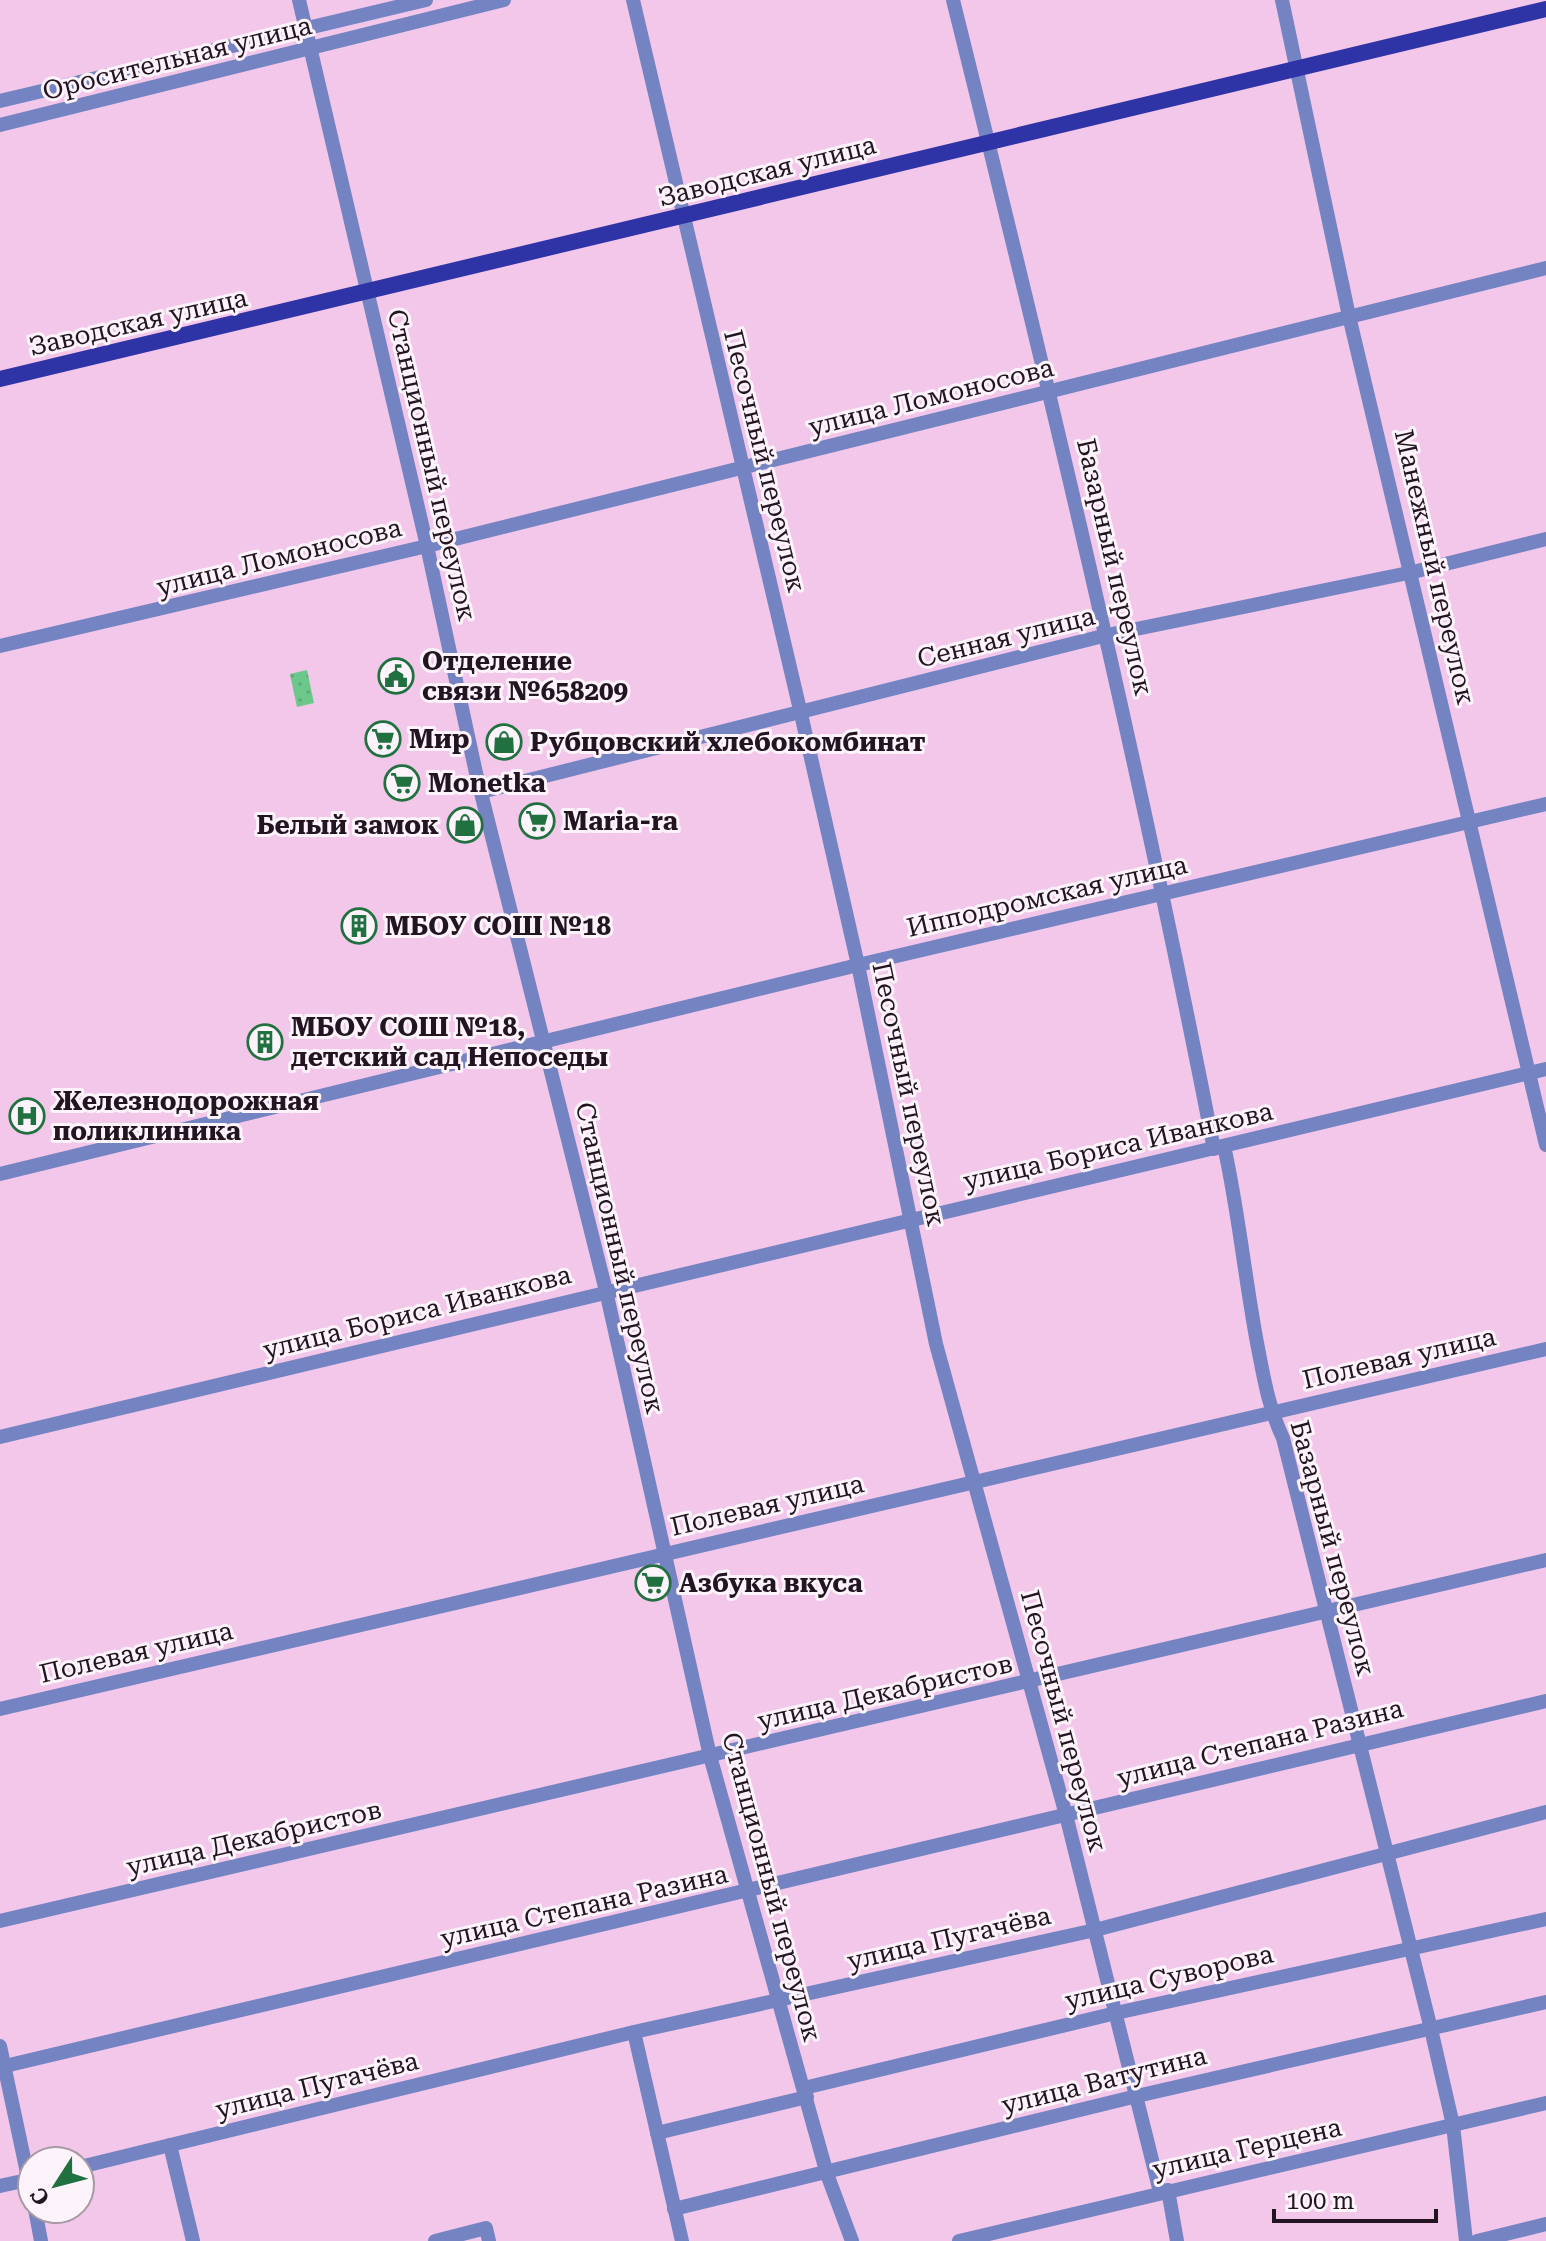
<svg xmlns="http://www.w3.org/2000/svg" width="1546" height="2241" font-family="'Roboto Serif',serif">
	<defs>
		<pattern id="park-dots" width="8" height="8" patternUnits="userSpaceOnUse" patternTransform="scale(2)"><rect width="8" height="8" fill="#6bc88a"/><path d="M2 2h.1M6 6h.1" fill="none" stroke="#5cab77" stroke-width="1.8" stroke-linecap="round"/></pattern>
	</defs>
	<rect width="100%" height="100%" fill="#f2c7e9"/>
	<polygon fill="url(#park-dots)" points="307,670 314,703 297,707 290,674"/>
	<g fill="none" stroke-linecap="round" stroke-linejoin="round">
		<g stroke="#7483c1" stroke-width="14">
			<polyline points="299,0 427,546 476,773 606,1291 710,1756 827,2174 852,2241"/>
			<polyline points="633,0 801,714 858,965 936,1344 1066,1815 1160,2192"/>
			<path d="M953,0c95,382 186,763 261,1149"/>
			<polyline points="1282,0 1349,316 1546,1145"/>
			<polyline points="0,101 426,0"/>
			<polyline points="0,125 504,0"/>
			<polyline points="0,646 427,546 1546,268"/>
			<polyline points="481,792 1107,635 1413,572 1546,539"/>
			<path d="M1224,1146c15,67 21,135 34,202 6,31 11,61 25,90l148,591 22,96 13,116"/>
			<polyline points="0,1174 858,965 1546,804"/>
			<polyline points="0,1437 1546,1069"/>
			<polyline points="0,1709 1546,1349"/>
			<polyline points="0,1921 1546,1560"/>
			<polyline points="634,2032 682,2241"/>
			<polyline points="0,2046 32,2196"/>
			<polyline points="5,2066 1546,1701"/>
			<polyline points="804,2088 1116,2013 1546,1919"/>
			<polyline points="657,2133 807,2097"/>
			<polyline points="170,2145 193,2241"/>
			<polyline points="80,2167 634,2032 1095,1930 1546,1812"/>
			<polyline points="0,2186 32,2179"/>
			<polyline points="1168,2190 1177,2241"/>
			<polyline points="35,2209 41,2241"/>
			<polyline points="674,2209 1137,2096 1546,2002"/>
			<polyline points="435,2241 486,2228 489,2241"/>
			<polyline points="959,2241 1546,2103"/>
			<polyline points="1477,2241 1546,2224"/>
		</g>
		<polyline stroke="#2e33a6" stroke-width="16" points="0,379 1546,9"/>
	</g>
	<defs>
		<symbol id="civic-ring" viewBox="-11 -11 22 22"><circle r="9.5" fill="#fdf4fb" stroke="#207040" stroke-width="1.5"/><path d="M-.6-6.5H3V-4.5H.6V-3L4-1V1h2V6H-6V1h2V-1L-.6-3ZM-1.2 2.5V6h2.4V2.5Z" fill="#207040"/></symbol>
		<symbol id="supermarket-ring" viewBox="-11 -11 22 22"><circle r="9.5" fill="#fdf4fb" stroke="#207040" stroke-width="1.5"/><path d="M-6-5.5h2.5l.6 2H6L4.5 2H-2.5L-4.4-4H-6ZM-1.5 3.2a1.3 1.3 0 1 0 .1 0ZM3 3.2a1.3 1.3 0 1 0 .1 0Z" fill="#207040"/></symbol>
		<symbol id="shop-ring" viewBox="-11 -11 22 22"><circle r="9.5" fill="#fdf4fb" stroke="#207040" stroke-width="1.5"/><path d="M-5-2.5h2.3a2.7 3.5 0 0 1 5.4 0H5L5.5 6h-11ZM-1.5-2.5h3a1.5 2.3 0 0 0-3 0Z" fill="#207040"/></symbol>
		<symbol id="building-ring" viewBox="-11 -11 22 22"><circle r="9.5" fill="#fdf4fb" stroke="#207040" stroke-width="1.5"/><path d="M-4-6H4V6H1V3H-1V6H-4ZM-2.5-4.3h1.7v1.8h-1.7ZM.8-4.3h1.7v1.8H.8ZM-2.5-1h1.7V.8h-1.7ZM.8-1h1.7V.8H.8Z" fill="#207040"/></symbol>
		<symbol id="hospital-ring" viewBox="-11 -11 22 22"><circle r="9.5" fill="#fdf4fb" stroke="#207040" stroke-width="1.5"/><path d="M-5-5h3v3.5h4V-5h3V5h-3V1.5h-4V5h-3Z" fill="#207040"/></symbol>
	</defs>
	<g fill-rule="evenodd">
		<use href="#civic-ring" x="376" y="656" width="40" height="40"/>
		<use href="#supermarket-ring" x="363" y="719" width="40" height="40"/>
		<use href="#shop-ring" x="484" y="722" width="40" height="40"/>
		<use href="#supermarket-ring" x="382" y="763" width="40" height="40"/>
		<use href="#supermarket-ring" x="517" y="801" width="40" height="40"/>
		<use href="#shop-ring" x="445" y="805" width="40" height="40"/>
		<use href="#building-ring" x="339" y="906" width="40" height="40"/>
		<use href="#building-ring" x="245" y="1022" width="40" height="40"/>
		<use href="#hospital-ring" x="7" y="1096" width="40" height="40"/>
		<use href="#supermarket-ring" x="633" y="1563" width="40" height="40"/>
	</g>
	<g text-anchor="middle" stroke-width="6" stroke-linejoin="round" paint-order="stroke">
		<g font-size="26" fill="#231421" stroke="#fdf4fb">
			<text transform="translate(177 58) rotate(-14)" y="9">Оросительная улица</text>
			<text transform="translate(767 171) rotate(-14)" y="9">Заводская улица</text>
			<text transform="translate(138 322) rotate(-13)" y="9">Заводская улица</text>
			<text transform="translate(931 397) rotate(-14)" y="9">улица Ломоносова</text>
			<text transform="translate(765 461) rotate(76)" y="9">Песочный переулок</text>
			<text transform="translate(432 465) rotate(77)" y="9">Станционный переулок</text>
			<text transform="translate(279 557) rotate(-14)" y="9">улица Ломоносова</text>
			<text transform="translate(1115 567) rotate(77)" y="9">Базарный переулок</text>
			<text transform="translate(1435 567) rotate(77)" y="9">Манежный переулок</text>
			<text transform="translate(1006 637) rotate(-14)" y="9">Сенная улица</text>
			<text transform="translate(1047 896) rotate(-13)" y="9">Ипподромская улица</text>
			<text transform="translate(909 1094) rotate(78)" y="9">Песочный переулок</text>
			<text transform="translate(1118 1146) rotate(-13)" y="9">улица Бориса Иванкова</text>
			<text transform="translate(620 1258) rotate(77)" y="9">Станционный переулок</text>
			<text transform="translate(417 1312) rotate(-14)" y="9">улица Бориса Иванкова</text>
			<text transform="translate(1399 1358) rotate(-13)" y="9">Полевая улица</text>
			<text transform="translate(767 1505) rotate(-13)" y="9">Полевая улица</text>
			<text transform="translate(1333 1548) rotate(75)" y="9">Базарный переулок</text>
			<text transform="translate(136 1652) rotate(-13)" y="9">Полевая улица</text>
			<text transform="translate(885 1692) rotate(-13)" y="9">улица Декабристов</text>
			<text transform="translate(1064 1721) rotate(75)" y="9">Песочный переулок</text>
			<text transform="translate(1260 1743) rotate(-14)" y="9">улица Степана Разина</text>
			<text transform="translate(254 1838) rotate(-13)" y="9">улица Декабристов</text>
			<text transform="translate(772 1887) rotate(75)" y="9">Станционный переулок</text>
			<text transform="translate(584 1906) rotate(-13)" y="9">улица Степана Разина</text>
			<text transform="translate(949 1938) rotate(-13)" y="9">улица Пугачёва</text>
			<text transform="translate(1169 1977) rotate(-13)" y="9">улица Суворова</text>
			<text transform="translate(1104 2080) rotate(-14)" y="9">улица Ватутина</text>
			<text transform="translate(317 2085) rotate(-14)" y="9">улица Пугачёва</text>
			<text transform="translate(1247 2148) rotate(-13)" y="9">улица Герцена</text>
		</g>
		<g font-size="26" font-weight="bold" fill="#231421" stroke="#fdf4fb" text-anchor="start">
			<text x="422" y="670">Отделение<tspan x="422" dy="30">связи №658209</tspan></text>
			<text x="409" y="748">Мир</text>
			<text x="530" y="751">Рубцовский хлебокомбинат</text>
			<text x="428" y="792">Monetka</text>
			<text x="563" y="830">Maria-ra</text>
			<text x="439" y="834" text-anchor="end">Белый замок</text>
			<text x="385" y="935">МБОУ СОШ №18</text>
			<text x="291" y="1036">МБОУ СОШ №18,<tspan x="291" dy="30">детский сад Непоседы</tspan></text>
			<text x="53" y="1110">Железнодорожная<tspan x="53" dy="30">поликлиника</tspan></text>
			<text x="679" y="1592">Азбука вкуса</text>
		</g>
	</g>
	<g transform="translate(56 2185) rotate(234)"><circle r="38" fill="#fdf4fb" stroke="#a69aa4" stroke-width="2"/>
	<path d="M0-6L14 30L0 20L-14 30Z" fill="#207040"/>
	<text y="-12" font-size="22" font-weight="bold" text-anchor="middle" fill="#231421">С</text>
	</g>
	<path d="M1274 2209v12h162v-12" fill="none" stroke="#231421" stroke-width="4"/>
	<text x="1286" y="2209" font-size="24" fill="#231421" stroke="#fdf4fb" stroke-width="6" paint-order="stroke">100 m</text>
</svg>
